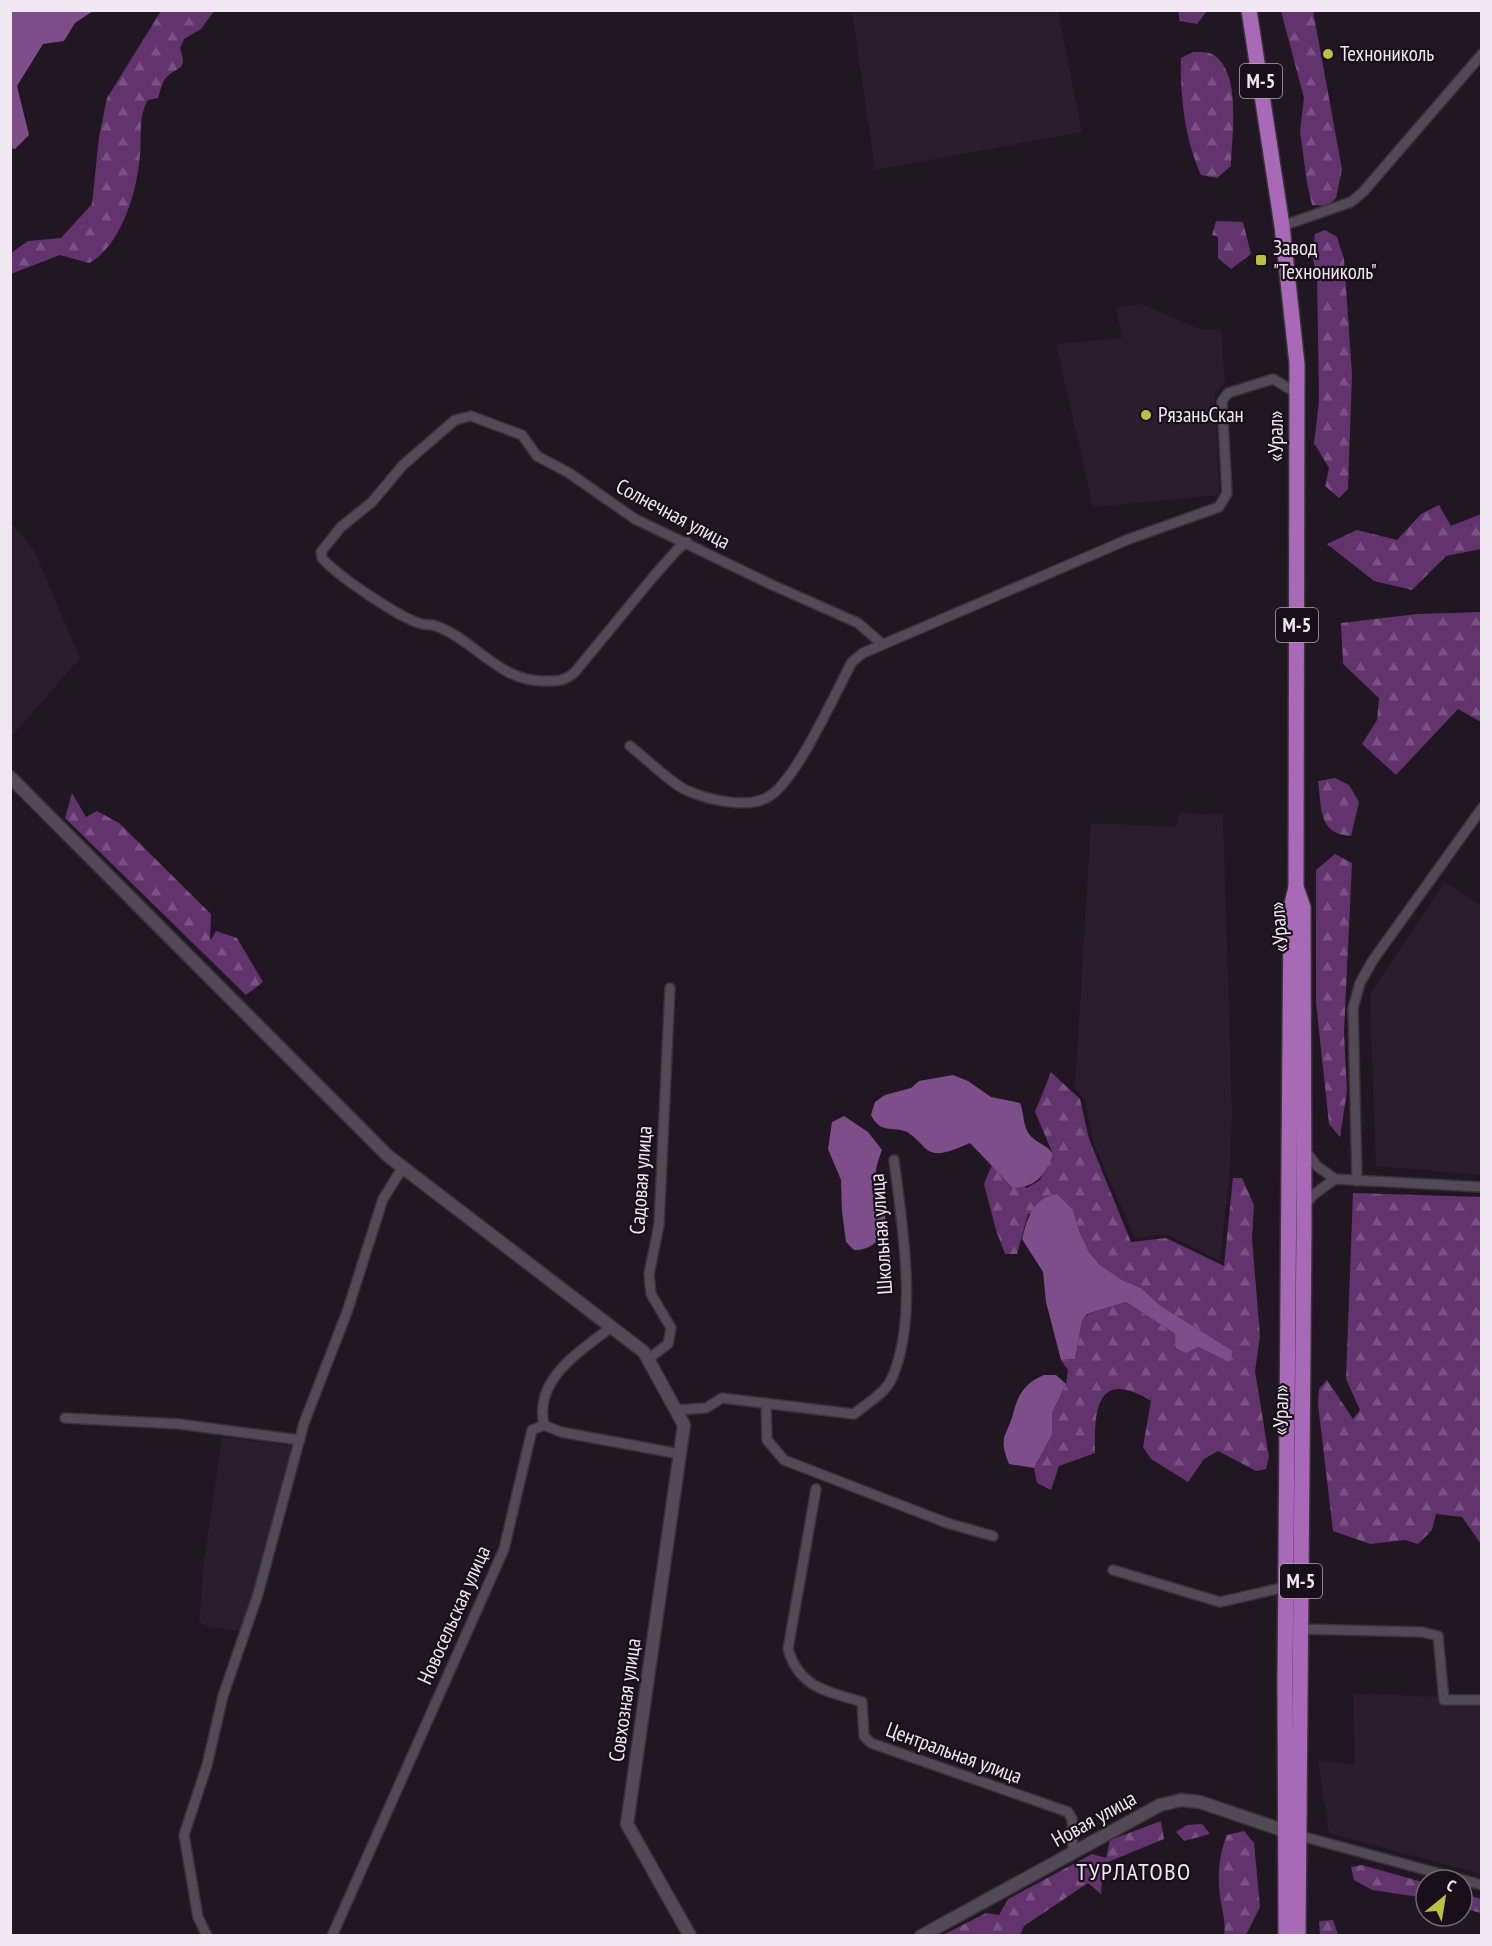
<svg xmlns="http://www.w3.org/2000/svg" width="1492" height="1946" font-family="'PT Sans Narrow',sans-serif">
	<defs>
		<pattern id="forest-firs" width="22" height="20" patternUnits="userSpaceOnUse" patternTransform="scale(1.5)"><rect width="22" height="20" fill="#62336d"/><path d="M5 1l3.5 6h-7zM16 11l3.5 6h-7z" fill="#795182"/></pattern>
	</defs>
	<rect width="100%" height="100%" fill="#211723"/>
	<g fill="#2b1d2e">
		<polygon points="852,11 1058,11 1082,132 875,170"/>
		<polygon points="1141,304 1202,330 1221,329 1225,383 1215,393 1219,495 1093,507 1056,344 1122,338 1116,308"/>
		<polygon points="11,523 34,550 80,658 11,737"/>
		<polygon points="1180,813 1223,814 1232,1113 1230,1168 1220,1261 1167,1234 1135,1238 1094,1144 1085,1100 1075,1088 1091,823 1176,827"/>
		<polygon points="1445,882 1481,906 1481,1175 1376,1166 1370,994"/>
		<polygon points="222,1437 294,1446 242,1631 209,1627 199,1622 204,1562"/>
		<polygon points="1353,1693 1481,1699 1481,1874 1329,1833 1318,1760 1355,1765"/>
	</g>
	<g fill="url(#forest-firs)">
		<path d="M161,11h53l-13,18 -17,10 -4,9c8,25 -2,16 -15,31 -3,4 -5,13 -7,19l-10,2c-10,16 -6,37 -8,54 -2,35 -19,93 -51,109l-29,-8 -49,19v-21l17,-12 33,-3 31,-34 7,-67 8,-39z"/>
		<polygon points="1178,11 1178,10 1207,11 1197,24 1180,21"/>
		<polygon points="1281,11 1313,11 1342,169 1336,198 1328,206 1312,205 1307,183 1300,131 1304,98"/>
		<path d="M1193,52c5,0 14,0 19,2 30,16 20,83 19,112l-14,12 -16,-3c-16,-36 -21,-77 -20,-117z"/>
		<polygon points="1216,221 1243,222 1251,254 1231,269 1218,258 1218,237 1212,235"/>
		<polygon points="1325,230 1337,237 1344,259 1352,374 1348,489 1339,498 1325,486 1329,468 1314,443 1319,401 1317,273 1312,256 1315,234"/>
		<polygon points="1439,505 1451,526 1481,514 1481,549 1446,556 1412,590 1374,581 1327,544 1357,530 1397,540 1421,514"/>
		<polygon points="1481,612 1481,722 1458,709 1396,775 1362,744 1377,720 1379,698 1343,664 1341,623 1417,614"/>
		<path d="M1335,778l14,7 10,17 -8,34c-34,-2 -29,-29 -33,-55z"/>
		<polygon points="72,793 86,817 97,811 119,823 211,914 210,941 216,931 237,938 263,982 246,995 65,818"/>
		<polygon points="1335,854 1352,863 1344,1033 1347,1091 1340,1137 1329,1124 1316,1002 1316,870"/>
		<path d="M1051,1072l29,27 9,40 42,103 35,-4 58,28 9,-88h9l12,27 -2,34 8,97 -5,35 14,86 -3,12 -10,2 -38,-20 -14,8 -16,23 -37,-23 -8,-12 8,-46c-54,-33 -57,8 -56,52l-36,13 -8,24 -14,-7 -3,-15 18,-33v-22l14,-29 2,-14 -7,-10 14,-1 7,-38 6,-7 38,-12 49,32 2,14 21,-1 32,14 3,-10 -72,-45 -20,-18 -19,-8 -23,-16 -10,-12 -9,-19 -7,-23 -45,4 -11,40h-12l-9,-24 -12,-46 8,-19 9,9 26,14 13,-8 13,-26 -18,-42z"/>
		<polygon points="1353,1193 1481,1197 1481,1544 1462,1517 1436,1514 1432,1530 1418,1544 1405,1540 1370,1544 1333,1531 1318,1404 1319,1389 1327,1380 1353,1419 1360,1410 1346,1379"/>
		<polygon points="1161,1821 1164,1839 1103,1864 1101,1894 1088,1883 1024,1926 1020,1935 943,1935 986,1913 999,1915 1008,1899 1092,1854 1106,1858 1110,1840"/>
		<polygon points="1202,1824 1210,1834 1184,1841 1176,1832 1187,1825"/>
		<path d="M1244,1831l10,12 6,64 -14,28h-22c2,-13 -1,-20 -3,-33 -4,-22 -3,-46 6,-67z"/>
		<polygon points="1362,1865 1426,1883 1426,1898 1372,1890 1354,1880 1351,1867"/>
		<polygon points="1462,1893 1481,1899 1481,1913 1462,1908"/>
		<polygon points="1333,1920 1338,1935 1320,1935 1319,1921"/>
	</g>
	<g fill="#7e4e8a">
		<polygon points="11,10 93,11 75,23 64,41 43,44 17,86 29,135 15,149 10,148"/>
		<path d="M953,1075l15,6 23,16 29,6c5,12 2,27 14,36 7,6 13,6 19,15 -8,21 -16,33 -40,34l-43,-45c-13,5 -33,17 -45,5 -5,-5 -11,-12 -18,-16 -15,-6 -27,2 -36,-17l4,-13 10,-7 26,-7 8,-7z"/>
		<path d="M844,1116l24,16 14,18c-4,11 -8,21 -6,32 1,6 5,12 7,18 7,23 -2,51 -29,50l-8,-8 -4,-30 -1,-32 -13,-31 4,-27z"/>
		<path d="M1057,1194l16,16 7,23 9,19 10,12 23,16 19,8 20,18 72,45 -3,11 -32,-15 -12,6 -10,-5 -1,-14 -49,-32 -39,12 -5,7 -7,38 -14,1 -15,-58 -3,-30 -21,-33c6,-22 10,-40 35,-45z"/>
		<path d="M1044,1375h12l10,9 -14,29v22l-18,33 -25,-4c-11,-28 -3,-26 4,-50 5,-20 12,-31 31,-39z"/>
	</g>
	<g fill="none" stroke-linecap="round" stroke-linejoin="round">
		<defs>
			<g id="minor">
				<polyline points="1282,226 1351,202 1363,192 1482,54"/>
				<path d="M687,542l-10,8 -24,27 -78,95c-10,9 -17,9 -30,9 -46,1 -70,-41 -109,-55 -5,-2 -10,-1 -14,-2 -21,-5 -86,-49 -100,-66l-1,-6 20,-25 31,-25 31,-37 52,-45 16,-4 51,19 15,21 32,17 66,46 135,65 88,39 23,20"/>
				<path d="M630,746c17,13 40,37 58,45 21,9 60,18 80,6 28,-15 67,-104 84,-135l11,-9 266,-114 90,-32 8,-14 -5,-92 6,-8 45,-14 24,14"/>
				<polyline points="1305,1150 1317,1166 1335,1179 1482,1187"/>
				<polyline points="1357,1181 1353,1008 1360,983 1373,960 1482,808"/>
				<polyline points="1304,1207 1313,1195 1335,1179"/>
				<polyline points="648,1359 668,1344 671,1328 651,1294 649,1274 659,1225 670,988"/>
				<polyline points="766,1403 767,1440 784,1460 947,1523 993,1536"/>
				<path d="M676,1410l30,-2 16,-10 132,16c11,-9 31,-21 37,-34 28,-60 11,-155 3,-220"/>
				<polyline points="65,1418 179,1424 300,1440"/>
				<polyline points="544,1425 561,1432 680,1454"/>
				<path d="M544,1425c-10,-47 36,-73 67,-98"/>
				<path d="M816,1489l-28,160c11,39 39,42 74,53l2,34 7,7 197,69 4,7 1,33"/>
				<polyline points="1113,1570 1220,1602 1286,1587"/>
				<polyline points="1300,1629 1422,1632 1438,1636 1444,1700 1482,1700"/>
				<polyline points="1297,1835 1482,1885"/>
				<polyline points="207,1936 198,1917 184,1835 207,1765 223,1696 258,1594 304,1423 347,1312 383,1199 403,1167"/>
				<polyline points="332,1936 504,1549 532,1430 544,1425"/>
			</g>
			<g id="tertiary">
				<polyline points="10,777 388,1156 644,1352 684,1425 627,1824 690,1936"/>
				<polyline points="921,1936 1160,1805 1181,1800 1200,1802 1291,1833"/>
			</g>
			<g id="trunk">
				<polyline points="1249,10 1282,226 1297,364 1296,887 1291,908 1285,1683 1286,1936"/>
				<polyline points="1296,887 1303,907 1304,1227 1298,1936"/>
			</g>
		</defs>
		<use href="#minor" stroke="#38323a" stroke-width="12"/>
		<use href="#tertiary" stroke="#38323a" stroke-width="15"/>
		<use href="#trunk" stroke="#38323a" stroke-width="18"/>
		<use href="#minor" stroke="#544956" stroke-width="9"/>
		<use href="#tertiary" stroke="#544956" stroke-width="12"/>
		<use href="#trunk" stroke="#a869b6" stroke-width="15"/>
	</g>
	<g fill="#bdbf43" stroke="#180f1a" stroke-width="2">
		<circle cx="1328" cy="54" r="6"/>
		<rect x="1255" y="254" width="12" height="12" rx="3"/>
		<circle cx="1146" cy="415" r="6"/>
	</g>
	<g text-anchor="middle" stroke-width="4.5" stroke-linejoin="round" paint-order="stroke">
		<g fill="#180f1a" stroke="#aea7b0" stroke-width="1.5">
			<rect x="1240" y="64" width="42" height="34" rx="4.5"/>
			<rect x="1276" y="608" width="42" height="34" rx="4.5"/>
			<rect x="1280" y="1564" width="42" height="34" rx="4.5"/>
		</g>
		<g font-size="20" font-weight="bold" fill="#efe8f0">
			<text x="1261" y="88">М-5</text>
			<text x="1297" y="632">М-5</text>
			<text x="1301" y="1588">М-5</text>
		</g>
		<g font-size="21" fill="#efe8f0" stroke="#180f1a" text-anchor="start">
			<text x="1340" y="61">Технониколь</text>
			<text x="1273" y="255">Завод<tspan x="1273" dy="24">"Технониколь"</tspan></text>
			<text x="1158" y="422">РязаньСкан</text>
		</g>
		<g font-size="21" fill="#efe8f0" stroke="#180f1a">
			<text transform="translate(1276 436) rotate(-90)" y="7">«Урал»</text>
			<text transform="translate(673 514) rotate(28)" y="7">Солнечная улица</text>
			<text transform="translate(1279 927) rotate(-95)" y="7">«Урал»</text>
			<text transform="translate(641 1180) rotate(-86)" y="7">Садовая улица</text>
			<text transform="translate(881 1234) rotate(-94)" y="7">Школьная улица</text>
			<text transform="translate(1281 1410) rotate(-89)" y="7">«Урал»</text>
			<text transform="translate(454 1615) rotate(-66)" y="7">Новосельская улица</text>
			<text transform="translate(625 1700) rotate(-82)" y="7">Совхозная улица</text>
			<text transform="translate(954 1753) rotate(20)" y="7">Центральная улица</text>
			<text transform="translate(1094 1819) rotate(-29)" y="7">Новая улица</text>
		</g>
		<g font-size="24" letter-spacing="1.5" fill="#efe8f0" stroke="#180f1a">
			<text x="1134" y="1880">ТУРЛАТОВО</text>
		</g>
	</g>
	<rect width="1492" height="1946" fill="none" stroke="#efe8f0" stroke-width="24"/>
	<g transform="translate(1444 1898) rotate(30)"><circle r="28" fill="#180f1a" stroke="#6e6670" stroke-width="1.5"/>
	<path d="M0-4.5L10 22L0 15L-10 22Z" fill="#bdbf43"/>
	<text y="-9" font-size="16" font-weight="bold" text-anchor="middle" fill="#efe8f0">С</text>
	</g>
</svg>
